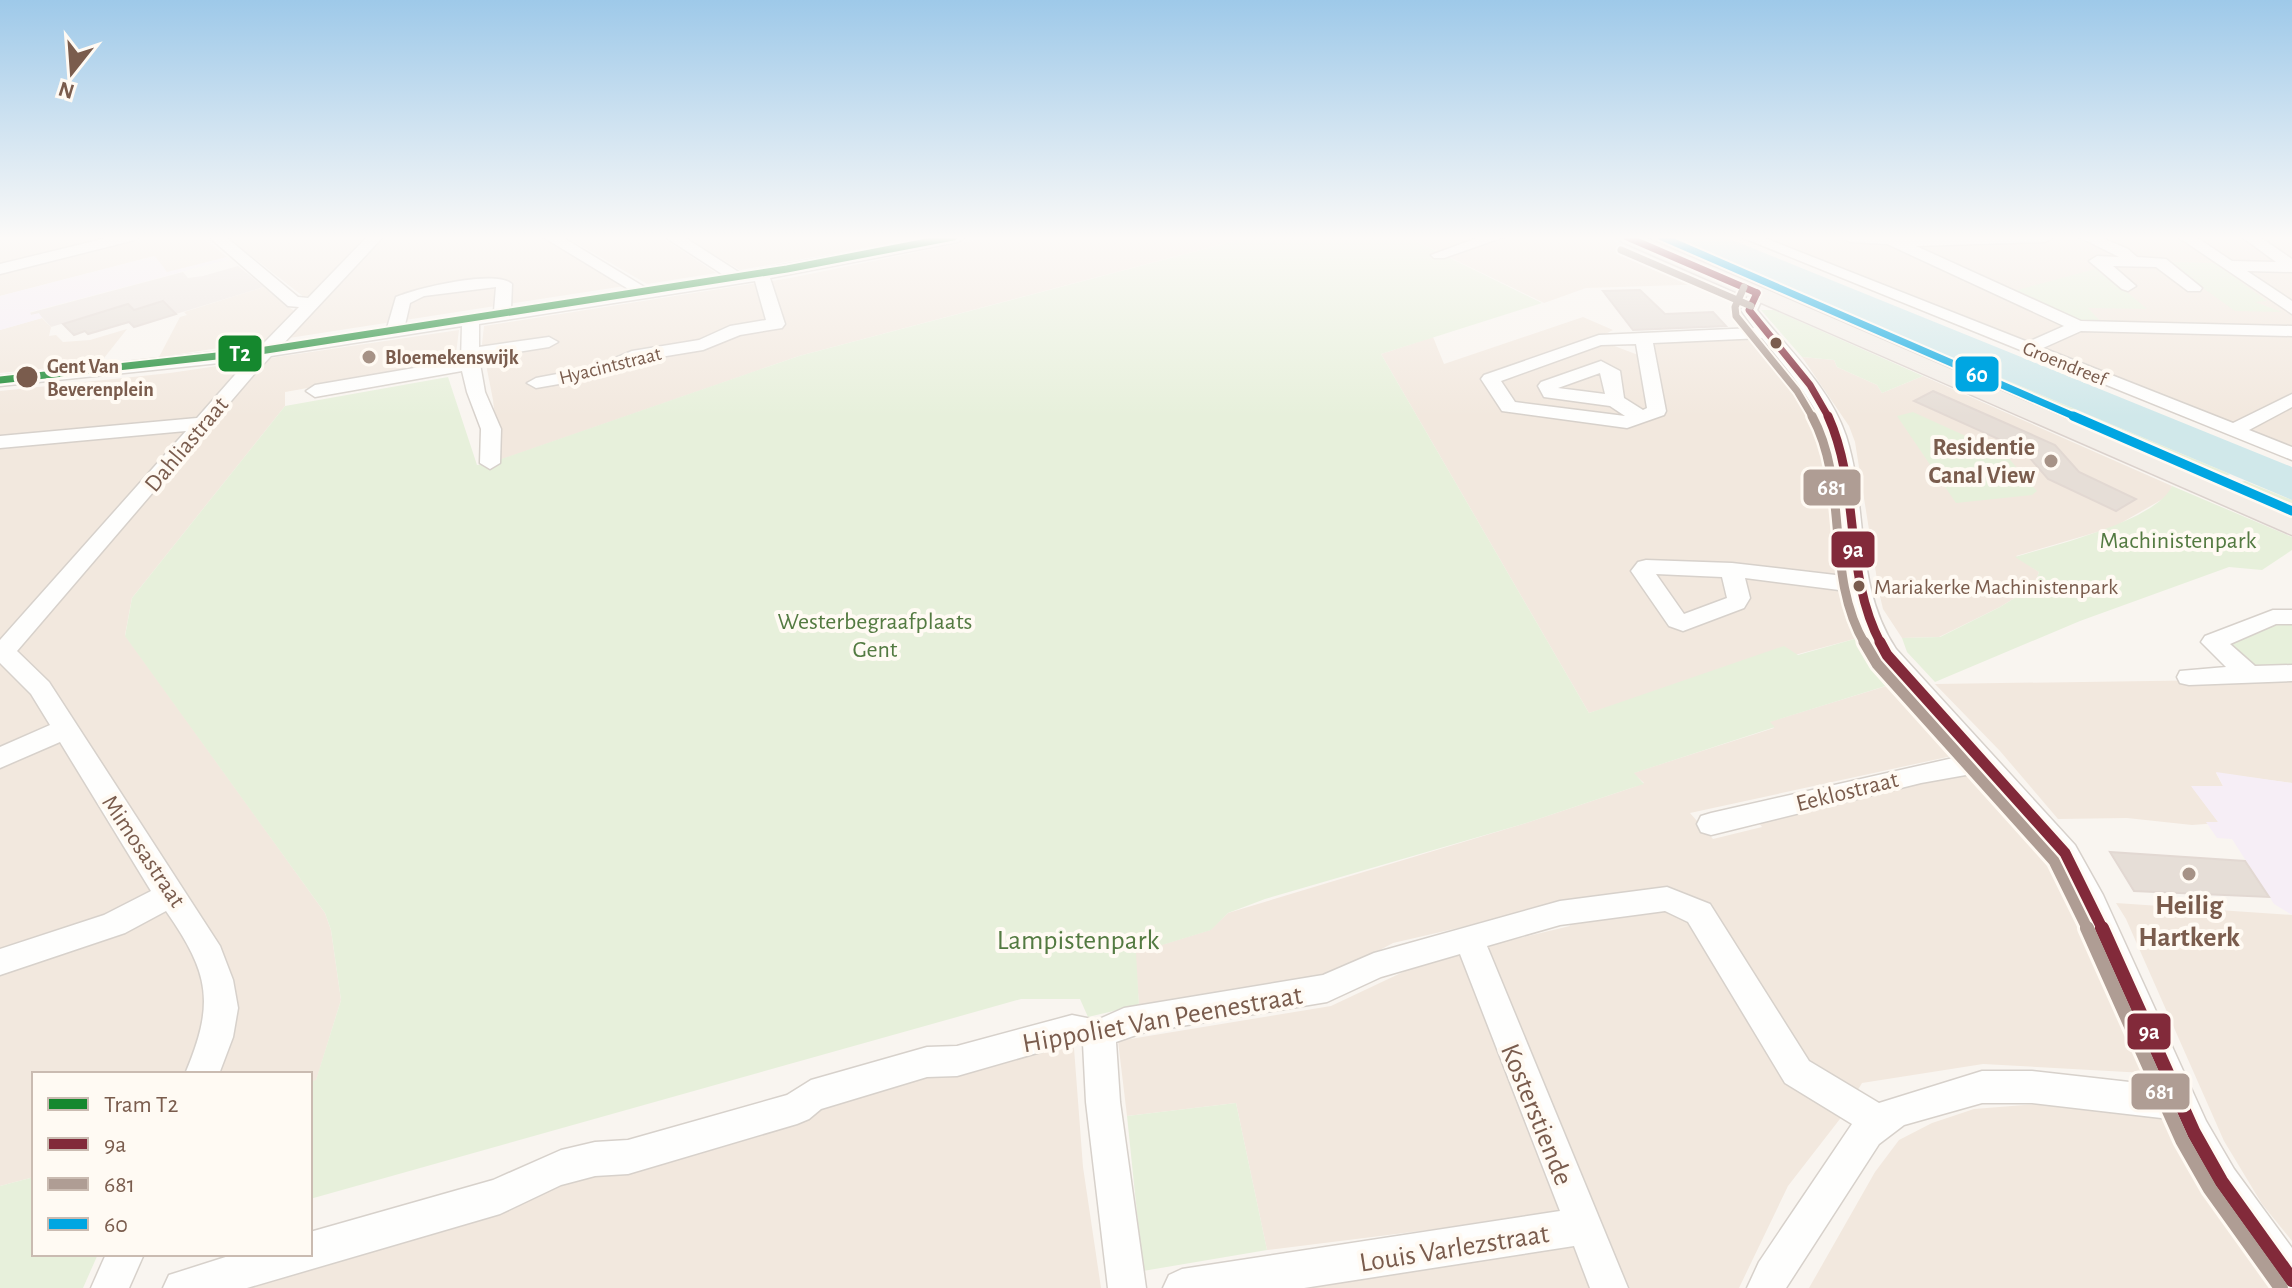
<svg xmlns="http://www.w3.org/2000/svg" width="2292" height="1288" font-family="'Alegreya Sans',sans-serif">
	<rect width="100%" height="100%" fill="#f9f5f0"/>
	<g fill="#f2e8de">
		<polygon points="0,237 108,237 0,263"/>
		<polygon points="154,237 202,237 227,257 167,273 154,256 0,296 0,275"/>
		<polygon points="227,237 365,237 309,296 304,297"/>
		<polygon points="382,237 541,237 625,286 289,338"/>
		<polygon points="566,237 661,237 716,273 647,284"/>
		<polygon points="684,237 895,237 899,242 740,270"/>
		<polygon points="992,237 1249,237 799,356 500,460 493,400 482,344 484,326 790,278"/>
		<polygon points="1408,237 1606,237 1714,284 1586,288 1544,303"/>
		<polygon points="1778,237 1930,244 2083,237 2292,237 2292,446 2289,448 1769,241"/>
		<polygon points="264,287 294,311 266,341 159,357 180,317 187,315 184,312"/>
		<polygon points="1583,317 1613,330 1596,339 1654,361 1654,340 1760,337 1803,396 1823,443 1835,555 1858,638 1657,692 1589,713 1381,354 1433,337 1444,364"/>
		<polygon points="42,318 51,327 49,336 56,335 63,342 90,340 127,329 100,363 0,373 0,330"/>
		<polygon points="459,330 455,362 285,392 285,406 132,598 125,635 325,913 331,930 341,1000 316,1081 310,1082 310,1074 34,1074 34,1177 0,1186 0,391 170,373"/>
		<polygon points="1802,357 1834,360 1837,367 1877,385 1882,393 1923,376 2172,486 2168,496 2114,527 2016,556 2039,572 2034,586 2000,607 1939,637 1902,638 1883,609 1879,592 1855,442 1849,426"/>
		<polygon points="2292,679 2292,783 2216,773 2223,786 2192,787 2219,823 2192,825 2127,818 2058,819 2000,751 1935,684"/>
		<polygon points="1896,683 1961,754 1690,813 1713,839 1762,827 1756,819 1903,783 1978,772 2059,871 2132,1032 2145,1073 1983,1064 1862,1083 1843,1115 1788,1186 1739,1288 1627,1288 1483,947 1570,926 1558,905 1393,943 1333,975 1139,1005 1135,953 1210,930 1228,913 1523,824 1631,788 1644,783 1633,773 1774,728 1769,722"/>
		<polygon points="2116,903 2292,915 2292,1241 2262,1204 2224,1141 2126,919"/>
		<polygon points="1460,954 1563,1213 1267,1250 1236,1103 1127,1116 1118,1041 1331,1006 1420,964"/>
		<polygon points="1073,1035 1083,1167 1101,1288 212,1288"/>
		<polygon points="2048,1103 2101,1107 2167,1119 2179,1132 2208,1200 2278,1288 1809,1288 1875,1172 1899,1140 1932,1123 1974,1109"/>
		<polygon points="1574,1242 1592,1288 1275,1288"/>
	</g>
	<polygon fill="#ede5e0" points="238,266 264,287 176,314 163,301 134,310 128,304 51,327 39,314 31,315 29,313 183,272 188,278 203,276"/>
	<g fill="#f6eef6">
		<polygon points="155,256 167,272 227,257 230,259 30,312 31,315 39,313 42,318 0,330 0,296"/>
		<polygon points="2216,772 2292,783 2292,915 2274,904 2232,839 2217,838 2206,822 2218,822 2191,786 2223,786"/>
	</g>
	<g fill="#e7f0db">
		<polygon points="1250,237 1407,237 1542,303 1381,354 1589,713 1784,646 1798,655 1858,638 1872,663 1892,684 1770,722 1775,727 1634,773 1644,784 1631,788 1523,824 1265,899 1228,913 1211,930 1136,953 1139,1005 1088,1017 1080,999 1021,999 310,1199 310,1082 316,1080 341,1000 331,930 325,913 125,636 132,598 285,406 448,377 477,465 490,463 799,356"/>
		<polygon points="1643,237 1665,237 2230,474 2220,480 2213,480 2170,463"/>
		<polygon points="2167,262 2215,263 2267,301 2255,302 2282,312 2235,311"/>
		<polygon points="2099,268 2147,309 2088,308 2103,324 2078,324 2010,292"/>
		<polygon points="1761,310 1774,310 1923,376 1882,393 1877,385 1837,367 1834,360 1802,357"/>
		<polygon points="1913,412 2005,454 2037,491 2032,495 1956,503 1897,416"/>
		<polygon points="2245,481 2292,500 2292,515 2232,488 2231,485"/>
		<path d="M2172,486l120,51v13l-30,20 -33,-3 -149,54 -145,61 -28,-30 -5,-14 38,-1 60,-30 34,-21 5,-14 -24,-15c36,-11 142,-36 157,-71z"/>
		<polygon points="2281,621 2292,622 2292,665 2250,666 2230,648 2235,641"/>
		<polygon points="1236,1103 1267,1250 1143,1271 1127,1116"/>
		<polygon points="34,1177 34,1254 98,1254 83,1288 0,1288 0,1186"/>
	</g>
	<polygon fill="#d0e8ea" points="1665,237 1725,237 2292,467 2292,500"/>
	<g fill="#e6ded7" stroke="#e2d8d2" stroke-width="2">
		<polygon points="1640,290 1665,314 1713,312 1726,326 1633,330 1603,291"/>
		<polygon points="163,301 176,314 134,327 129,322 88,334 85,331 74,335 63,324 128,304 134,310"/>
		<polygon points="1933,391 2055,445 2079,472 2136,499 2116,511 2048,479 2023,450 1914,401"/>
		<polygon points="2110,852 2245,861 2269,897 2134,891"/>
	</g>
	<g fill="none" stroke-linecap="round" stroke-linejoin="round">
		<defs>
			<g id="minor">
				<polygon points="111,237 138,237 135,240 0,274 0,264"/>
				<path d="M209,237h17l72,60 10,1 59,-61h16l-100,107 104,-16 9,-31c21,-9 100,-28 116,-13l-1,25 119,-19 -87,-53h19l84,51 79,-12 -60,-39h19l56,36 196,-36h30l-8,5 -188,36 15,46 -3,4 -42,7 -37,15 -61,10 -43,17 -63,11 -9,-5 9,-5 58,-11 38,-16 67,-11 31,-14 36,-6 -11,-39 -276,43v23l70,-10 9,5 -9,5 -70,11 6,34 16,37 -1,34 -10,6 -10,-6 1,-34 -14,-37 -5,-21 -147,26 -9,-6 9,-6 146,-25 1,-34 -191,30 -15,16 -239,279 32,31 171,264 13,34 5,28 -5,29 -14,37h-34c30,-71 25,-100 -19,-163l-41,22 -125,42v-26l104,-34 47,-24 -91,-149 -60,26v-21l50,-22 -19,-31 -31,-31v-23l186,-209 -186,17v-12l197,-18 51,-58 -248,26v-10l260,-29 39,-40 -11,-1zM496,287l-2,24 -89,14 5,-22 14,-7z"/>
				<polygon points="1480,237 1504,237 1444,258 1434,258 1431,255"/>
				<polygon points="1741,237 1762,237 2028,342 2064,326 1887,244 1850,242 1842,237 2053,237 2045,242 1916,246 2081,321 2292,326 2292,336 2081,331 2043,348 2233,423 2292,394 2292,407 2249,430 2292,447 2292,460"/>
				<polygon points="2079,237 2100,237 2128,249 2137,257 2166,259 2202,288 2200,291 2188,291 2156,267 2113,266 2136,286 2128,291 2122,289 2089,261 2097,256 2119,257"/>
				<polygon points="2178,237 2196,237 2232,261 2276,262 2242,237 2260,237 2292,259 2292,272 2247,271 2292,301 2292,314"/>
				<path d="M1757,288l8,5 -8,17c31,39 73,78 89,126 23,72 7,148 50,213l179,196 28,50 103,226 28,48 58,79v40h-17l-67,-95 -38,-74 -138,-16h-50l-78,22 -25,19 -93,144h-39l12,-26 93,-138 -67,-41 -97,-161 -23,-11 -105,14 -73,21 141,342h-38l-16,-42 -270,42h-141l6,-13 13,-6 378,-58 -100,-257 -79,23 -54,25 -182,30 -29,10 4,60 26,186h-38l-22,-186 -3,-59h-11l-115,33 -30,1 -106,32 -12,10 -12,5 -169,50 -33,2 -34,9 -61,29 -253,74h-84l6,-13 66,-21h75v-22l183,-52 68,-30 34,-8 33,-2 159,-45 24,-15 116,-33 30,-1 115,-31 25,5 27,-12 199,-33 51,-22 186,-52 107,-14 43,17 99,157 70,42 103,-32h50l124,14 -82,-188 -19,-36 -78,-88 -56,10 -210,52 -10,-3 -4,-8 4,-8 10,-3 251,-57c-44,-50 -100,-98 -115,-165l-102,-13 5,20 -6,10 -61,23 -14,-5 -38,-55 7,-9 8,-2 86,3 112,13c-7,-51 -2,-111 -24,-157 -15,-30 -37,-55 -58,-81l-109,5 13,68 -2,4 -37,13 -125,-17 -21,-32 3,-4 115,-40 155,-7 -13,-18 10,-20zM1636,344l11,64 -4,2 -19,-12 -4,-27 -19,-10 -60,21 -3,4 6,11 66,9 15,10 -110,-14 -14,-21 100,-36zM1600,373l5,21 -47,-6zM1656,574l66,3 5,21 -43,16z"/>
				<polygon points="2273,610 2292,610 2292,624 2276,624 2230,644 2255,666 2292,665 2292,681 2189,685 2180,683 2177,677 2180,671 2226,667 2201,642 2205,636"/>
				<polygon points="106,1254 144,1254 129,1288 91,1288"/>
			</g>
			<polygon id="major" points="1617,237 1644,237 2292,516 2292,535 1620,241"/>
		</defs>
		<use href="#minor" stroke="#d7d1cb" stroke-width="3"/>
		<use href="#major" stroke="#dad1cc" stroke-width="3"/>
		<use href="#minor" fill="#fefefd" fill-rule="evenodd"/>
		<use href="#major" fill="#f3eee8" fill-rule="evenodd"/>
		<polyline stroke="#e6e3e7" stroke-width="2" points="0,383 27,381"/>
		<defs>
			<g id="bus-1-far3">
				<polyline points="1627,237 1757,293"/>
				<polyline points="1757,293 1749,310 1810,385 1829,418"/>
			</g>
			<path id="bus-1-far2" d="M1828,416c33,73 15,157 53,228"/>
			<polyline id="bus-1-far1" points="1880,642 1887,655 2065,853 2103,930"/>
			<polyline id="bus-1" points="2102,928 2194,1133 2221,1181 2292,1280"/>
			<g id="bus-2-far3">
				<polyline points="1621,250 1751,306"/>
				<polyline points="1744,287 1735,307 1736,316 1797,391 1813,418"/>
			</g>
			<path id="bus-2-far2" d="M1812,416c38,70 12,159 53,228"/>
			<polyline id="bus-2-far1" points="1864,642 1877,664 2054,861 2088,930"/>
			<polyline id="bus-2" points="2087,928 2182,1140 2210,1189 2281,1288"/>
			<polyline id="bus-3-far1" points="1662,237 2078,418"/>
			<polyline id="bus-3" points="2073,416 2292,511"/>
		</defs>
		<use href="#bus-1-far3" stroke="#fffaf3" stroke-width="11"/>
		<use href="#bus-1-far2" stroke="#fffaf3" stroke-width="14"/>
		<use href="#bus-1-far1" stroke="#fffaf3" stroke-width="17"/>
		<use href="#bus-1" stroke="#fffaf3" stroke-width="20"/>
		<use href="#bus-2-far3" stroke="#fffaf3" stroke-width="11"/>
		<use href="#bus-2-far2" stroke="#fffaf3" stroke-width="14"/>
		<use href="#bus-2-far1" stroke="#fffaf3" stroke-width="17"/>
		<use href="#bus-2" stroke="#fffaf3" stroke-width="20"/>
		<use href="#bus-3-far1" stroke="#fffaf3" stroke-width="11"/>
		<use href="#bus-3" stroke="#fffaf3" stroke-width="14"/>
		<use href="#bus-1-far3" stroke="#822a3a" stroke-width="7"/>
		<use href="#bus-1-far2" stroke="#822a3a" stroke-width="9"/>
		<use href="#bus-1-far1" stroke="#822a3a" stroke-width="11"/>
		<use href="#bus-1" stroke="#822a3a" stroke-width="14"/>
		<use href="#bus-2-far3" stroke="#af9d94" stroke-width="7"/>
		<use href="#bus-2-far2" stroke="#af9d94" stroke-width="9"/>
		<use href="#bus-2-far1" stroke="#af9d94" stroke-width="11"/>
		<use href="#bus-2" stroke="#af9d94" stroke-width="14"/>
		<use href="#bus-3-far1" stroke="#00a6e2" stroke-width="7"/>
		<use href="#bus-3" stroke="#00a6e2" stroke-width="9"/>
		<defs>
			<polyline id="tram-1" points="0,380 253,352 787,269 953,237"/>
		</defs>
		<use href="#tram-1" stroke="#fffaf3" stroke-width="11"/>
		<use href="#tram-1" stroke="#15882e" stroke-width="7"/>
	</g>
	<linearGradient id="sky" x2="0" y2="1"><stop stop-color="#9ec9e9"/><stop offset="0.57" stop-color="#fcfaf8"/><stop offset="1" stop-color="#fcfaf8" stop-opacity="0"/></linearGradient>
	<rect width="2292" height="417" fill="url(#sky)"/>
	<g fill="#7a5c4d" stroke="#fffaf3" stroke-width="3">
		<circle cx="1776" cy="343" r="7"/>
		<circle cx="27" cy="377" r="12"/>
		<circle cx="1859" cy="586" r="7"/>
	</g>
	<g fill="#a69286" stroke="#fffaf3" stroke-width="3">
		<circle cx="369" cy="357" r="8"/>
		<circle cx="2051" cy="461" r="8"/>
		<circle cx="2189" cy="874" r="8"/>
	</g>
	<g text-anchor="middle" stroke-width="8" stroke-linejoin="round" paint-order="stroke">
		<g font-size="20" font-weight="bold" fill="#7a5c4d" stroke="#fffaf3" text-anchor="start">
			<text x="385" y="364">Bloemekenswijk</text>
		</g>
		<g font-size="20" fill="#7a5c4d" stroke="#fffaf3">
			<text transform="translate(2065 363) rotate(22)" y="7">Groendreef</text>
			<text transform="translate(610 365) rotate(-14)" y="7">Hyacintstraat</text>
		</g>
		<g font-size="20" font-weight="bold" fill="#7a5c4d" stroke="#fffaf3" text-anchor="start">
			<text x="47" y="373">Gent Van<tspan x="47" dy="23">Beverenplein</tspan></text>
		</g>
		<g font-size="22" fill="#7a5c4d" stroke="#fffaf3" text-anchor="start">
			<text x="1874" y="594">Mariakerke Machinistenpark</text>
		</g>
		<g font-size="24" fill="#7a5c4d" stroke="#fffaf3">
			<text transform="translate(186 444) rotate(-50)" y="8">Dahliastraat</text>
			<text transform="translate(1847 791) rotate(-14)" y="8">Eeklostraat</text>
			<text transform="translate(144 851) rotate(56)" y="8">Mimosastraat</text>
		</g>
		<g font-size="24" font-weight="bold" fill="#7a5c4d" stroke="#fffaf3" text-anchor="end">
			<text x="2035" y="455">Residentie<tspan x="2035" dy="28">Canal View</tspan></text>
		</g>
		<g font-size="24" fill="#537a41" stroke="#fffaf3">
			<text x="2178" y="548">Machinistenpark</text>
			<text x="875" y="629">Westerbegraafplaats<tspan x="875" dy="28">Gent</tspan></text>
		</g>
		<g font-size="28" font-weight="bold" fill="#7a5c4d" stroke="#fffaf3">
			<text x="2189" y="914">Heilig<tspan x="2189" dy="32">Hartkerk</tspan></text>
		</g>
		<g font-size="28" fill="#537a41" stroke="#fffaf3">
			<text x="1078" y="949">Lampistenpark</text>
		</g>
		<g font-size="28" fill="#7a5c4d" stroke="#fffaf3">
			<text transform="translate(1162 1018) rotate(-10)" y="10">Hippoliet Van Peenestraat</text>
			<text transform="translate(1538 1114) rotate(68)" y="10">Kosterstiende</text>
			<text transform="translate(1454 1247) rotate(-9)" y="10">Louis Varlezstraat</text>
		</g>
	</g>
	<g stroke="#fffaf3" stroke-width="3">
		<rect x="217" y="334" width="46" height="39" rx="8" fill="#15882e"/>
		<rect x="1954" y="355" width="46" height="38" rx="8" fill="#00a6e2"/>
		<rect x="1802" y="468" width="60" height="39" rx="8" fill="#af9d94"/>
		<rect x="1830" y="530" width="46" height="39" rx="8" fill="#822a3a"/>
		<rect x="2126" y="1012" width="46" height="39" rx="8" fill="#822a3a"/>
		<rect x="2130" y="1072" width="61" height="39" rx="8" fill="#af9d94"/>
	</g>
	<g font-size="22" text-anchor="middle" font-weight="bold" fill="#fff">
		<text x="240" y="361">T2</text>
		<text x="1977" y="382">60</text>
		<text x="1832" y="495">681</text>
		<text x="1853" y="557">9a</text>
		<text x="2149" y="1039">9a</text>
		<text x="2160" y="1099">681</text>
	</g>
	<rect x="32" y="1072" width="280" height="184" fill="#fffaf3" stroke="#cabbb1" stroke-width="2"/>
	<rect x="48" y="1098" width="40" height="12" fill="#15882e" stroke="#cabbb1" stroke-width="2"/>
	<text x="104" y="1112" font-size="24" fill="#7a5c4d">Tram T2</text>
	<rect x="48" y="1138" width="40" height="12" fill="#822a3a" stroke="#cabbb1" stroke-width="2"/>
	<text x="104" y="1152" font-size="24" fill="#7a5c4d">9a</text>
	<rect x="48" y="1178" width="40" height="12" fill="#af9d94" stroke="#cabbb1" stroke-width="2"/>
	<text x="104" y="1192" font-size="24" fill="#7a5c4d">681</text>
	<rect x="48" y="1218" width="40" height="12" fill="#00a6e2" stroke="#cabbb1" stroke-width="2"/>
	<text x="104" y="1232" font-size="24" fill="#7a5c4d">60</text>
	<g transform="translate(72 72) rotate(197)" stroke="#fffaf3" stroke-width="6" paint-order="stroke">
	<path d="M0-6L14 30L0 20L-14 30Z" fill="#7a5c4d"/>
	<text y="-12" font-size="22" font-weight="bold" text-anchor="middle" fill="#7a5c4d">N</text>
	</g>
</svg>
